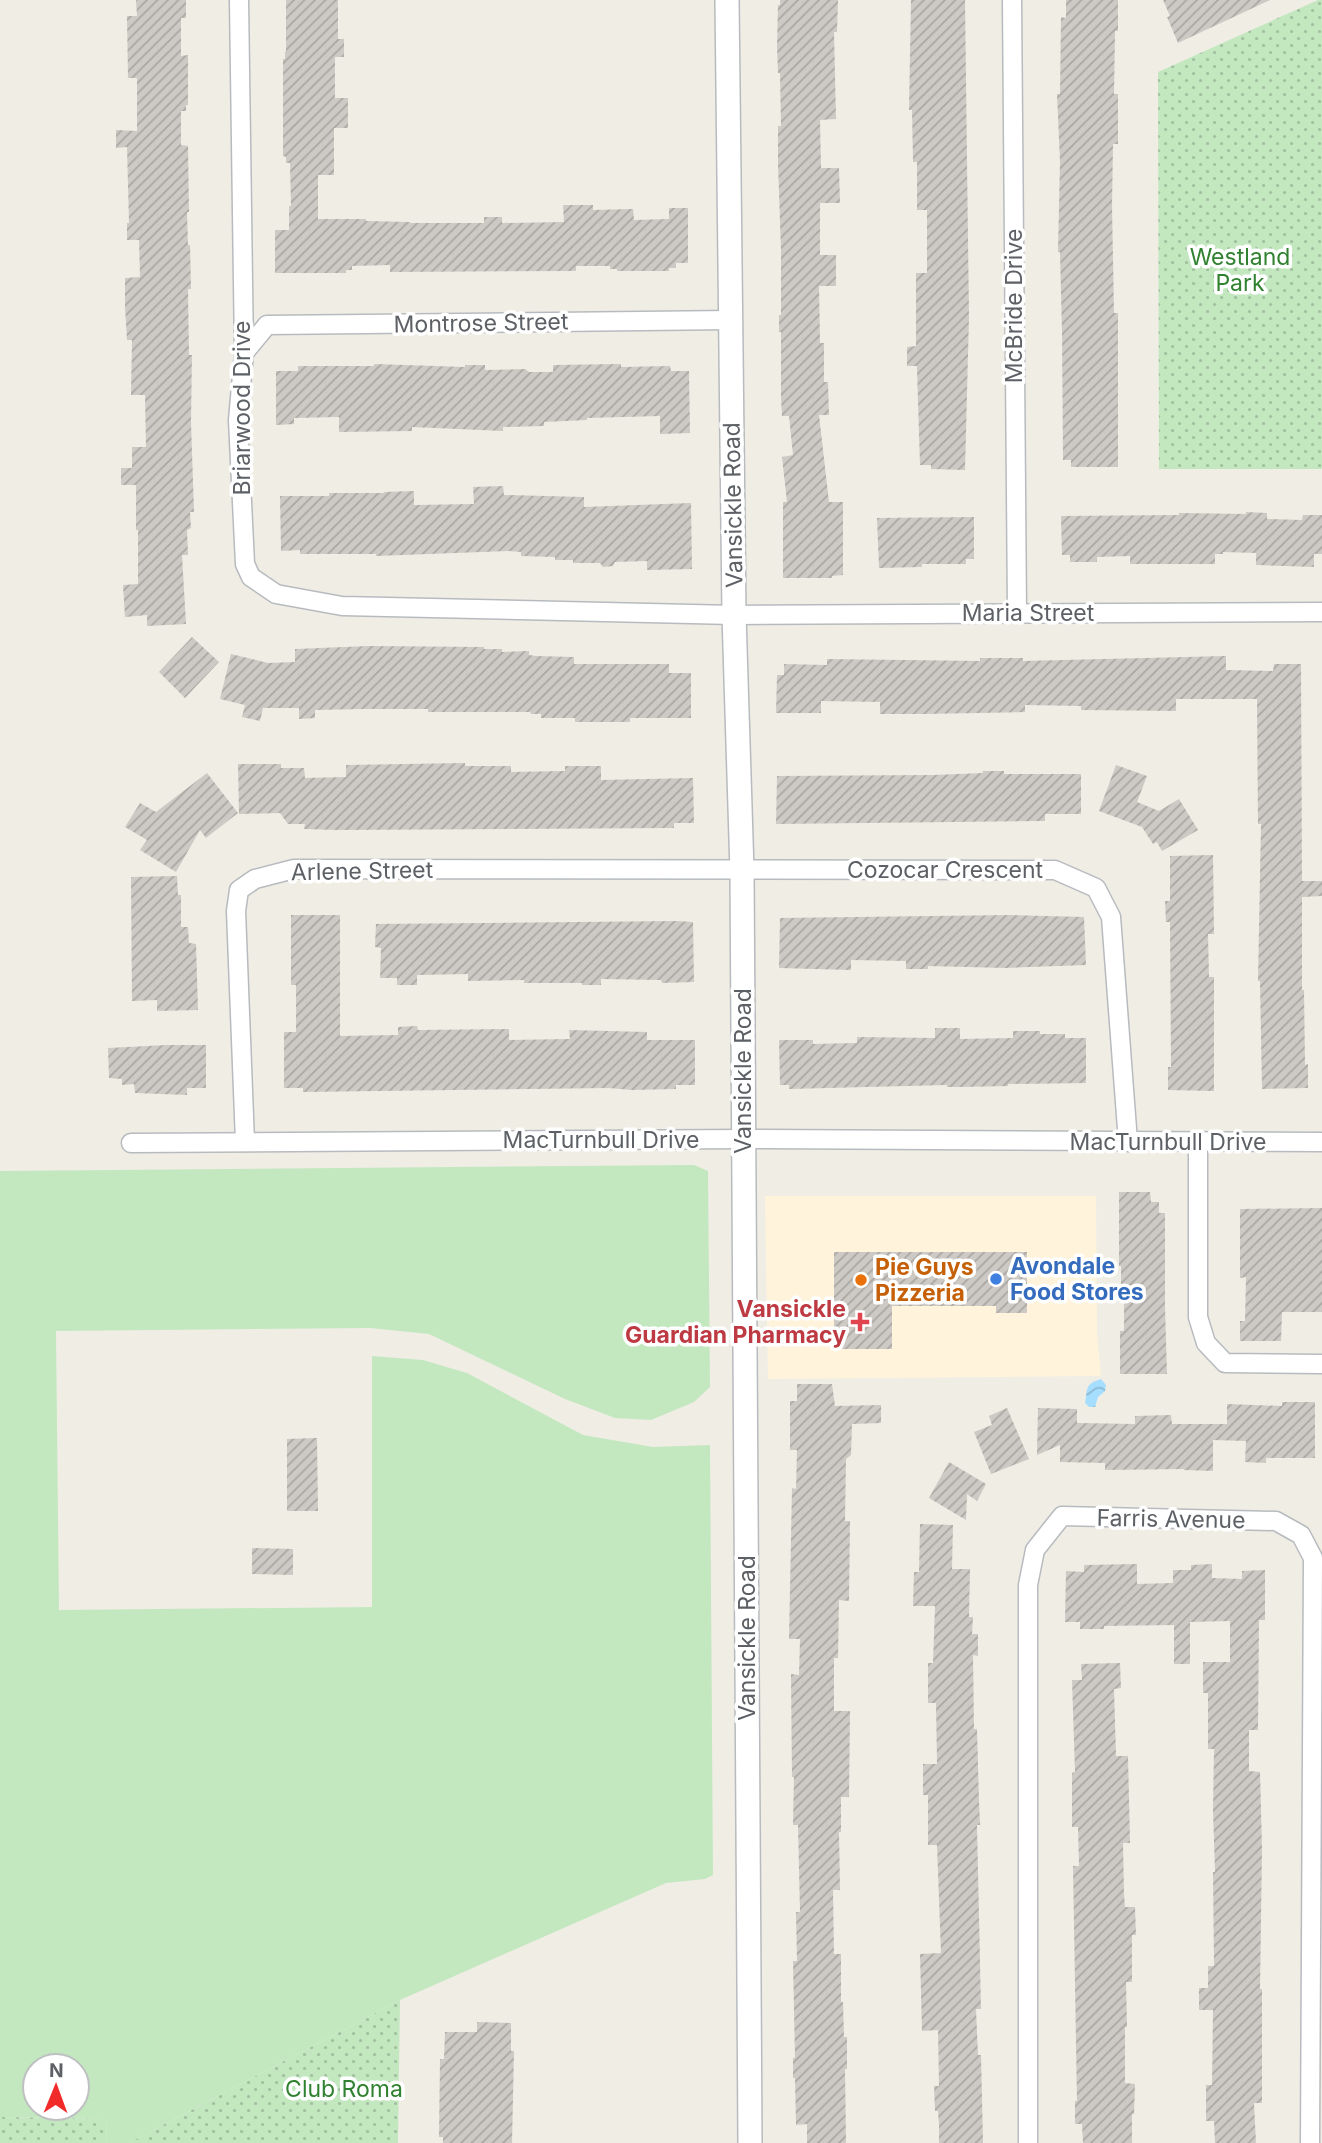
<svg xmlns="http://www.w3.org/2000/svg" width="1322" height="2143" font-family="Inter,sans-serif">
	<defs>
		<pattern id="park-dots" width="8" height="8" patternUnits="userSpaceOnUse" patternTransform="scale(1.75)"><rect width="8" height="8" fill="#c3e8c0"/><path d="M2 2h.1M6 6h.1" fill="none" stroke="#a2bfa0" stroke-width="1.8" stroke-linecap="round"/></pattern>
		<pattern id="water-waves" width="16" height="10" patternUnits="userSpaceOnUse" patternTransform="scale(1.75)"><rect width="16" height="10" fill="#a6deff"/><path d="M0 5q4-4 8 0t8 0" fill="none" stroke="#8ab7d2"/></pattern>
		<pattern id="building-hatch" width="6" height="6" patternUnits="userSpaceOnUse" patternTransform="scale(1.75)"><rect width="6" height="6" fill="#cdc9c4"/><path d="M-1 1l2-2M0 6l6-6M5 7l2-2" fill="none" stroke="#aaa7a3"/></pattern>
	</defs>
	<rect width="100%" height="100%" fill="#f0ede5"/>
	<polygon fill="#fff4db" points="765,1196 1096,1196 1097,1335 1101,1376 768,1379"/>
	<path fill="#c3e8c0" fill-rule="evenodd" d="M694,1165l14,6 2,216 -16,15 -43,18 -36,-2 -50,-19 -136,-65 -59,-6 -314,3 3,279 313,-3v-251l51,4 44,13 116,62 70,12 57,-2 3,430 -8,4 -39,4 -266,117 -271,143h-23l1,-24 -107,-2v-946zM35,2066h42v42h-42z"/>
	<g fill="url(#park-dots)">
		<polygon points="1318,0 1322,0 1322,469 1159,469 1158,72"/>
		<polygon points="400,2000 398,2143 129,2143"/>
		<polygon points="0,2117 107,2119 106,2143 0,2143"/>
	</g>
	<path fill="url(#water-waves)" d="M1101,1379l5,6 -1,6 -7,6 -3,10h-6l-4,-4c3,-14 -1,-19 16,-24z"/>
	<g fill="url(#building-hatch)">
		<polygon points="136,0 186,0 186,18 181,18 181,56 188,55 188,105 186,105 186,111 181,111 181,145 188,146 189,212 187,212 188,245 190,245 191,289 188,289 189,355 192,355 191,422 194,512 190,512 191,528 187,530 188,555 182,555 186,624 147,626 147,615 125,617 123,585 138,584 138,530 136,530 136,485 121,485 121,468 132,468 132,447 146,447 145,395 131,395 132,340 127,340 125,307 125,278 140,277 139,240 127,240 127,223 129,223 127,147 116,148 116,130 137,131 137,78 128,78 127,16 137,16"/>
		<polygon points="286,0 338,0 338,39 344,39 344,57 335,57 335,98 348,98 348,128 334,128 334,175 318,175 318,219 366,219 366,221 410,222 410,223 484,223 484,217 502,217 502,223 564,222 563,205 593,205 593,210 633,209 634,220 669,219 669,208 688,208 688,263 676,263 676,268 669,268 669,271 617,271 617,269 610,269 610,266 576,266 576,271 390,272 390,265 352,266 352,270 346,270 346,273 275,273 275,230 289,230 289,206 291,206 290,163 286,163 286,157 283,156 283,59 285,59 285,52 286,52"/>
		<polygon points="780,0 838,0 837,32 834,32 836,119 820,120 821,168 839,168 840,203 820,203 820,255 836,255 836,286 819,286 820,343 824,343 824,382 828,382 829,415 819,415 829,502 843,502 843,575 832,576 832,578 783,578 783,502 787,502 782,457 793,455 789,416 782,416 781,397 781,332 779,332 779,315 781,315 781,250 778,163 778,126 781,126 780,73 778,73 777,46 778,5 780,5"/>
		<polygon points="911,0 965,0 969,317 965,470 931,469 931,465 920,465 917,369 917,366 907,366 907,347 916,346 916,273 927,273 927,210 917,210 917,162 913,162 912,110 909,110"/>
		<polygon points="1066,0 1118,0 1118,31 1115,31 1114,94 1118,94 1118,144 1113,144 1112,206 1114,313 1118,313 1118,467 1071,467 1071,460 1063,460 1062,333 1060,252 1058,252 1060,162 1057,94 1060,94 1061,17 1066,18"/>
		<polygon points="1163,0 1270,0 1178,43 1167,17 1170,16"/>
		<polygon points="374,364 465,367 465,365 485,365 485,370 525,369 529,372 553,372 553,365 621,364 621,367 670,366 671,371 689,371 690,433 660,434 660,416 587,418 587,420 544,422 544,426 503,427 503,431 412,427 412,431 339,432 339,417 294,418 294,424 276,425 276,371 298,371 298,366 374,366"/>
		<polygon points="503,486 504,495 584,497 584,507 691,503 692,569 647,570 647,561 615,562 613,566 603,567 600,563 573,563 573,560 555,560 555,557 521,556 521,552 508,551 376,556 376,554 300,554 300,550 281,551 280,496 329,496 329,493 384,493 384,492 414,491 414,505 474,504 473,487"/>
		<polygon points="1246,512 1267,513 1267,519 1302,520 1303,515 1322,515 1322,554 1314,554 1314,567 1256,565 1256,553 1223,552 1223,554 1215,554 1215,564 1130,564 1130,556 1097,557 1097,562 1070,562 1070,555 1062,555 1061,516 1179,515 1179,513 1246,514"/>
		<polygon points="974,517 974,559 966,559 966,564 922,564 922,567 879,568 877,518"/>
		<polygon points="192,637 219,662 185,698 159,672"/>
		<polygon points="369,646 484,647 484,649 502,649 502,652 529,651 529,655 536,656 574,657 574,664 669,664 669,673 691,673 691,718 630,718 630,722 575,722 575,718 541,718 541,714 531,714 530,712 428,712 428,709 363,709 315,710 315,718 299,719 299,708 263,708 260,721 242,717 245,705 220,699 231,654 268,663 295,662 295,649"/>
		<polygon points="1226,656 1226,670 1273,671 1274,664 1301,664 1302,881 1322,881 1322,896 1302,897 1302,990 1304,990 1305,1065 1308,1064 1308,1088 1262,1089 1260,981 1258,981 1261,824 1258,824 1257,699 1176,699 1176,711 1081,710 1081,706 1025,705 1025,712 924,714 880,714 880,702 821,701 821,713 776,713 777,675 784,675 784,664 827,665 827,659 980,661 980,658 1023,658 1023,661"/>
		<polygon points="465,763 465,766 511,766 511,772 565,771 565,766 601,766 601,780 693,778 694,823 674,823 674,828 337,830 304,829 305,824 288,824 280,813 239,814 238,764 281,764 281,768 304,768 305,778 346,777 346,765"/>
		<polygon points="1116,765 1147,776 1137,802 1159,811 1179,799 1198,830 1162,851 1157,842 1153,844 1142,827 1099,811"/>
		<polygon points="983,771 1004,771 1004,774 1081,774 1081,814 1045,814 1045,821 776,824 777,776 933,775 983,773"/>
		<polygon points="207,773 238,813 206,838 200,830 176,872 140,850 147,840 125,827 140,803 156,812"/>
		<polygon points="1213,855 1214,934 1208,934 1209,977 1214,977 1214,1091 1168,1090 1168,1067 1171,1067 1170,922 1166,922 1165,901 1170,901 1170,856"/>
		<polygon points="177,876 178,895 181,895 181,927 188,927 189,943 196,944 198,1010 157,1011 157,1000 132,1001 131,877"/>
		<polygon points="291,915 340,915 340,1036 398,1035 398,1027 417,1026 418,1030 509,1029 509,1040 570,1039 569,1030 647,1032 647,1040 695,1040 695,1085 676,1085 676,1089 632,1090 609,1088 303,1092 303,1088 284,1088 284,1032 296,1032 296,985 291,985"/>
		<polygon points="1011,915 1084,917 1086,965 1005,968 928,966 928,969 906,969 906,961 851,960 851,970 779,968 780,918"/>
		<polygon points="676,921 693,922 694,982 662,983 661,980 601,979 601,985 582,985 582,983 524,983 524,980 468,981 468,974 417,975 417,985 397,985 397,978 380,978 381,948 375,947 376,924"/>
		<polygon points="935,1028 960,1028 960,1039 1013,1038 1013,1031 1040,1031 1040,1034 1065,1034 1065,1038 1086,1038 1086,1083 1008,1084 1008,1086 962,1087 947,1087 947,1085 789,1089 789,1085 780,1085 779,1040 813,1040 813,1044 857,1043 857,1037 935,1038"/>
		<polygon points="167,1045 206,1045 206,1088 187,1088 187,1095 135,1093 134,1084 122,1085 122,1079 109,1078 108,1048"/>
		<polygon points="1119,1192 1150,1192 1151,1202 1159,1202 1159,1213 1165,1213 1165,1307 1167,1374 1120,1374 1120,1331 1124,1331 1124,1299 1121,1299 1121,1266 1119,1266"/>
		<polygon points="1322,1208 1322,1312 1282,1312 1281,1341 1240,1341 1240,1321 1245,1321 1246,1277 1240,1278 1240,1209"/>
		<polygon points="834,1252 1027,1252 1027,1313 996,1313 996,1306 892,1306 892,1349 834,1349"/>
		<polygon points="797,1384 832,1384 835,1406 881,1405 881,1423 852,1424 851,1455 846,1459 845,1521 850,1521 849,1601 839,1600 838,1658 834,1658 834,1711 850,1711 849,1797 841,1797 841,1832 839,1832 840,1890 833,1890 834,1954 841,1954 841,2002 843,2002 844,2037 847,2037 847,2069 845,2069 846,2143 807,2143 807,2124 796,2125 795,2078 793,2078 793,2058 795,2058 793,1961 797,1961 796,1912 800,1912 798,1825 793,1825 794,1777 792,1777 791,1674 799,1675 800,1639 789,1639 792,1488 796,1489 797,1450 790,1450 790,1401 797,1401"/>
		<polygon points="1282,1402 1315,1402 1315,1458 1266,1458 1266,1463 1245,1462 1246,1441 1213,1440 1213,1471 1184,1470 1184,1469 1105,1470 1105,1463 1060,1462 1060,1445 1037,1455 1038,1408 1077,1409 1077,1423 1135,1424 1135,1416 1171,1415 1172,1424 1227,1424 1227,1404 1282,1406"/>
		<polygon points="1007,1408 1029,1459 991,1474 974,1432 992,1425 989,1416"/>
		<polygon points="317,1438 318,1511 287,1511 287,1439"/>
		<polygon points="949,1462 986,1484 977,1501 967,1494 966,1520 929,1498"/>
		<polygon points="920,1524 953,1525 952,1569 970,1569 969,1617 973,1617 972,1634 978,1634 978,1656 973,1655 974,1729 977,1729 979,1801 980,1825 977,1825 981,2009 976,2009 978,2055 981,2055 983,2143 939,2143 939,2125 938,2111 935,2111 934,2086 939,2086 938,2030 922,2031 920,1954 941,1953 937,1845 928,1845 928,1795 923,1795 923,1764 937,1764 936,1703 928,1703 928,1663 933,1663 935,1606 913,1606 914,1572 919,1572"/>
		<polygon points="252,1548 293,1549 293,1575 252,1574"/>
		<polygon points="1137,1564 1137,1584 1173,1583 1173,1570 1191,1570 1191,1565 1212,1564 1212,1578 1242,1579 1242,1571 1265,1570 1265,1620 1259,1620 1258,1730 1249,1730 1249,1771 1260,1772 1262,1848 1260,1989 1262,1989 1262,2103 1254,2103 1256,2143 1215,2143 1214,2121 1206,2121 1206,2085 1212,2085 1213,2010 1199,2010 1199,1988 1208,1988 1208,1966 1214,1966 1213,1872 1215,1872 1213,1810 1214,1749 1208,1749 1208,1693 1203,1693 1203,1662 1230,1662 1230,1621 1190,1622 1190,1664 1174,1664 1174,1625 1104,1626 1104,1629 1080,1629 1080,1622 1065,1622 1066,1571 1084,1572 1084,1565"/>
		<polygon points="1120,1663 1121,1688 1114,1689 1116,1756 1128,1756 1130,1843 1123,1843 1124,1894 1125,1907 1135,1907 1136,1935 1132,1935 1132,1982 1126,1982 1127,2027 1125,2027 1125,2083 1135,2084 1134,2114 1132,2114 1132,2143 1083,2143 1082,2124 1075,2124 1075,2101 1077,2101 1073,1866 1079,1866 1078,1827 1072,1827 1072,1773 1075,1772 1072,1680 1082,1680 1081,1664"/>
		<polygon points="477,2022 511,2023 511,2051 514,2051 512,2143 443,2143 443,2137 439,2137 440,2059 444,2059 445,2032 477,2032"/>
	</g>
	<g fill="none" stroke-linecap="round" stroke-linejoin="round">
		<defs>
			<g id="minor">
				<polyline points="239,0 244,353 238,420 245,564 251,577 276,594 342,606 734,615 1322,612"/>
				<polyline points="1012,0 1017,613"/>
				<polyline points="244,353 267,325 731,320"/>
				<polyline points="1198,1141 1198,1317 1206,1343 1225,1363 1322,1364"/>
				<polyline points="245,1142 236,911 239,890 255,879 294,869 1055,870 1096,888 1111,917 1128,1142"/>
				<polyline points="131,1143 744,1139 1322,1142"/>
				<polyline points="1028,2143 1028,1585 1035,1550 1062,1516 1276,1521 1301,1535 1313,1558 1310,2143"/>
			</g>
			<polyline id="tertiary" points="727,0 734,615 742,871 750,2143"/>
		</defs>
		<use href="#minor" stroke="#b7bbbf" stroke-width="21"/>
		<use href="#tertiary" stroke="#b7bbbf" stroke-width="26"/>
		<use href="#minor" stroke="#fff" stroke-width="18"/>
		<use href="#tertiary" stroke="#fff" stroke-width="23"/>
	</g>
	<circle fill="#3f7fe0" stroke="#fff" stroke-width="2.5" cx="996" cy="1279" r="7"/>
	<circle fill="#e8710a" stroke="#fff" stroke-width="2.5" cx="861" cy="1280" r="7"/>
	<path fill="#e0444e" stroke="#fff" stroke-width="2.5" d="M856.5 1311.5h7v7h7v7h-7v7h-7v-7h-7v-7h7z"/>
	<g text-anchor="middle" stroke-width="7" stroke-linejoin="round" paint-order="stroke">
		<g font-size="23" fill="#318230" stroke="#fff">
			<text x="1240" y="265">Westland<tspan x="1240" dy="26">Park</tspan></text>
			<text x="344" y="2097">Club Roma</text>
		</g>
		<g font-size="23" fill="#5d6166" stroke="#fff">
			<text transform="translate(1014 306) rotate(-90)" y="8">McBride Drive</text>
			<text transform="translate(481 323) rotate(-1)" y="8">Montrose Street</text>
			<text transform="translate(242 408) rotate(-90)" y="8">Briarwood Drive</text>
			<text transform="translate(733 505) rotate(-91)" y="8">Vansickle Road</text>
			<text x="1028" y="621">Maria Street</text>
			<text x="945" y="878">Cozocar Crescent</text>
			<text transform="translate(362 871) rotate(-1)" y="8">Arlene Street</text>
			<text transform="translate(743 1071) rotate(-90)" y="8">Vansickle Road</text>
			<text x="601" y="1148">MacTurnbull Drive</text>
			<text x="1168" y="1150">MacTurnbull Drive</text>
			<text transform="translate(1171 1519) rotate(1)" y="8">Farris Avenue</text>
			<text transform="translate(747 1638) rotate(-90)" y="8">Vansickle Road</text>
		</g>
		<g font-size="23" font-weight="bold" fill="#366cbe" stroke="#fff" text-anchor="start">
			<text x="1010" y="1274">Avondale<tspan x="1010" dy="26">Food Stores</tspan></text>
		</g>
		<g font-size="23" font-weight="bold" fill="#c56008" stroke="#fff" text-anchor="start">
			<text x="875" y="1275">Pie Guys<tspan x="875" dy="26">Pizzeria</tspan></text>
		</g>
		<g font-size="23" font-weight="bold" fill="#be3a42" stroke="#fff" text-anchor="end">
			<text x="846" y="1317">Vansickle<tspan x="846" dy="26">Guardian Pharmacy</tspan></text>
		</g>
	</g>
	<g transform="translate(56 2087) rotate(1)"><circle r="33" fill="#ffffff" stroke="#bec0c2" stroke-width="2"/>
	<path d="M0-5L12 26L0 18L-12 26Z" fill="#f12b29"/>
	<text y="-10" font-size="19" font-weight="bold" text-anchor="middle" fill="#5d6166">N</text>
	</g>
</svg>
